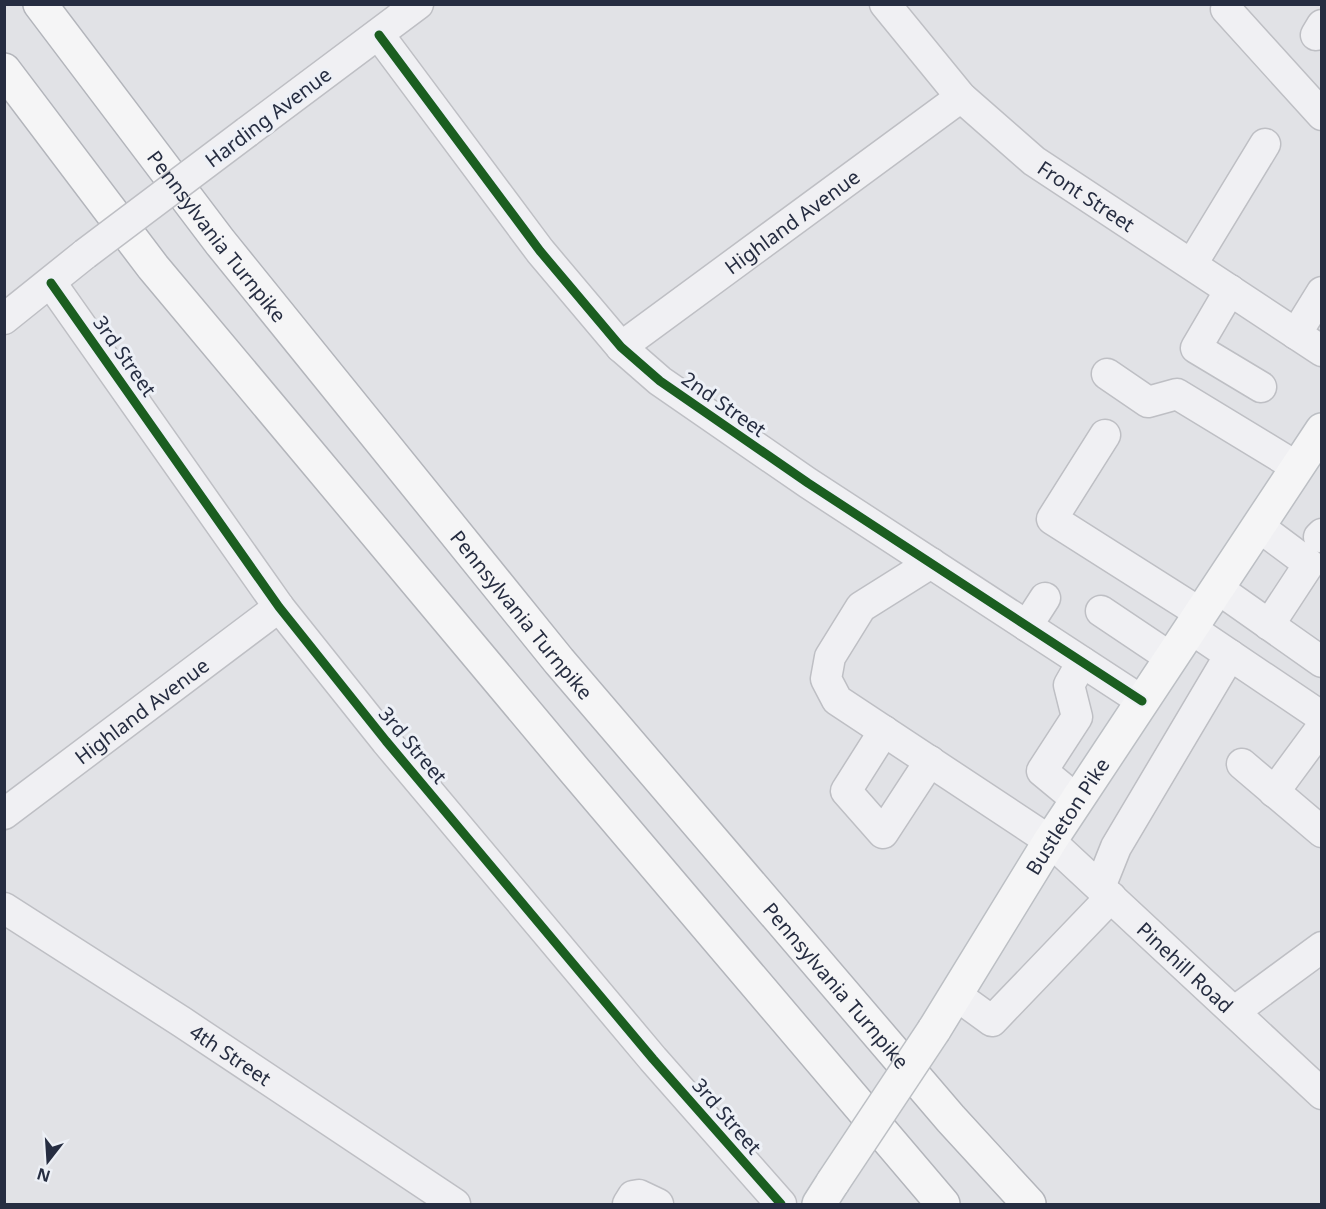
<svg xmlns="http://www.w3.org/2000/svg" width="1326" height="1209" viewBox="0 0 1326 1209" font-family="'Noto Sans',sans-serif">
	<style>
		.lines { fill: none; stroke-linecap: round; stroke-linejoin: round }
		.minor-casing { stroke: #bebfc4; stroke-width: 33 }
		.major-casing { stroke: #bcbfc4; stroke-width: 36 }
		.highway-casing { stroke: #b3b5bb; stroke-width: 36 }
		.minor { stroke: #f0f0f3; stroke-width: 30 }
		.major { stroke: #f5f5f6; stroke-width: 33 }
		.highway { stroke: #f5f5f6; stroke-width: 33 }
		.minor-bridge-casing { stroke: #bebfc4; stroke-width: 33; stroke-linecap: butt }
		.major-bridge-casing { stroke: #bcbfc4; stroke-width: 36; stroke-linecap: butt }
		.minor-bridge { stroke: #f0f0f3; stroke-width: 30 }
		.major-bridge { stroke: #f5f5f6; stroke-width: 33 }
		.cycleway-casing { stroke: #edf0f6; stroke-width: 13 }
		.cycleway { stroke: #1b5e20; stroke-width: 9 }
		.labels { text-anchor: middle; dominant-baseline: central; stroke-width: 6; stroke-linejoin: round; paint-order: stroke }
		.street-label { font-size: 20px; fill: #262d41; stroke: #edf0f6 }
	</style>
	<rect width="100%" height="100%" fill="#e1e2e6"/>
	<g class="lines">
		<defs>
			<g id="minor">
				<path id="s1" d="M 885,4 L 961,97 L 1034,161 L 1322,351"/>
				<path d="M 1226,9 L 1322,115"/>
				<path d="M 379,35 L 540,251 L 621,347 L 660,381 L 808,483 L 1142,701"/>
				<path d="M 1316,35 L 1322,25"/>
				<path d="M 247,132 L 418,4"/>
				<path d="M 1192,264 L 1265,144"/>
				<path d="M 51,283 L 279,607 L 386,741 L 653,1059 L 781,1204"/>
				<path d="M 1230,290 L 1196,348 L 1261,387"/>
				<path d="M 4,319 L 85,254"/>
				<path d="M 1296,334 L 1322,292"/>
				<path id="s2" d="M 621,347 L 961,97"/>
				<path d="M 1107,374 L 1148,402 L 1177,394 L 1297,467"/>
				<path d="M 1105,435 L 1052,519 L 1200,613"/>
				<path d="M 1258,526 L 1309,564 L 1269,625"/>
				<path d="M 1319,537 L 1322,534"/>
				<path id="s3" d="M 931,563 L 861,607 L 830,657 L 826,679 L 837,700 L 1050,841 L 1322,1094"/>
				<path d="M 1217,588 L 1322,662"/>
				<path d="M 1101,611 L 1171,658"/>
				<path d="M 1027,626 L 1045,598"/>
				<path d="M 1190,628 L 1322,717"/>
				<path d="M 884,731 L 846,791 L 883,833 L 930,761"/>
				<path d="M 1242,764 L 1322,832"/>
				<path d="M 1274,792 L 1322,727"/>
				<path d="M 1077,800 L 1042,771 L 1077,717 L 1069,685 L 1082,662"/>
				<path id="s4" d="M 4,814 L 279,607"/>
				<path d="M 1100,887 L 1116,847 L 1230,655"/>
				<path id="s5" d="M 4,908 L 182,1022 L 455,1204"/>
				<path d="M 956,995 L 992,1021 L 1111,897"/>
				<path d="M 1235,1011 L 1322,947"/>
				<path d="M 628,1204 L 633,1196 L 639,1195 L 658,1204"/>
			</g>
			<g id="major">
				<path id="s6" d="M 934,1030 L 1050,841 L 1322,430"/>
				<path d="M 819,1204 L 833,1182"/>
			</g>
			<g id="highway">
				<path id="s7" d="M 40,4 L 220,242 L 559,661 L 951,1119 L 1029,1204"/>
				<path d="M 4,70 L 153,267 L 575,771 L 943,1204"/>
			</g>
		</defs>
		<use href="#minor" class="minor-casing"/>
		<use href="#major" class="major-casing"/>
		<use href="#highway" class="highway-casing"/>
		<use href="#minor" class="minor"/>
		<use href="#major" class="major"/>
		<use href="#highway" class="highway"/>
		<defs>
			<path id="minor-bridge" d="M 85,254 L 247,132"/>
			<path id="major-bridge" d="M 833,1182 L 934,1030"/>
		</defs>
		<use href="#minor-bridge" class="minor-bridge-casing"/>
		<use href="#major-bridge" class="major-bridge-casing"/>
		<use href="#minor-bridge" class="minor-bridge"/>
		<use href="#major-bridge" class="major-bridge"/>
		<defs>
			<path id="cycleway" d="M 379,35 L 540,251 L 621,347 L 660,381 L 808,483 L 1142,701
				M 51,283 L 279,607 L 386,741 L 653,1059 L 781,1204"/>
		</defs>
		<use href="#cycleway" class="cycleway-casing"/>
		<use href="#cycleway" class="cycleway"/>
	</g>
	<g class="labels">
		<g class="street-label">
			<text transform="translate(268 117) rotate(-37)">Harding Avenue</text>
			<text stroke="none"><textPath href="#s1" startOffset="280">Front Street</textPath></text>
			<text stroke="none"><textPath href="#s2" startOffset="212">Highland Avenue</textPath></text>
			<text stroke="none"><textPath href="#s7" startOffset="292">Pennsylvania Turnpike</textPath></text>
			<text transform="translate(125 356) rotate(55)">3rd Street</text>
			<text transform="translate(724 404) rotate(35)">2nd Street</text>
			<text stroke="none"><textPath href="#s7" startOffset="778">Pennsylvania Turnpike</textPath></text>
			<text stroke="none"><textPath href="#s4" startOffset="172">Highland Avenue</textPath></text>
			<text transform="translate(413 745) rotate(50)">3rd Street</text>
			<text stroke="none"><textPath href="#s6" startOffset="252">Bustleton Pike</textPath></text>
			<text stroke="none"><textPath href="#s3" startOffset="628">Pinehill Road</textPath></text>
			<text stroke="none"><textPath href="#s7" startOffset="1264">Pennsylvania Turnpike</textPath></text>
			<text stroke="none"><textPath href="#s5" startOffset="270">4th Street</textPath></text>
			<text transform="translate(727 1116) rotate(49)">3rd Street</text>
		</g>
	</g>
	<rect width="1326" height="1209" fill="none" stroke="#262d41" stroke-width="12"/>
	<g transform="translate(48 1161) rotate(197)" stroke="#edf0f6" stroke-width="4.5" paint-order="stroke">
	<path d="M0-4.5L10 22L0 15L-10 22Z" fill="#262d41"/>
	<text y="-9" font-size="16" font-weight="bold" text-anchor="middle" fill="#262d41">N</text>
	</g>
</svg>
